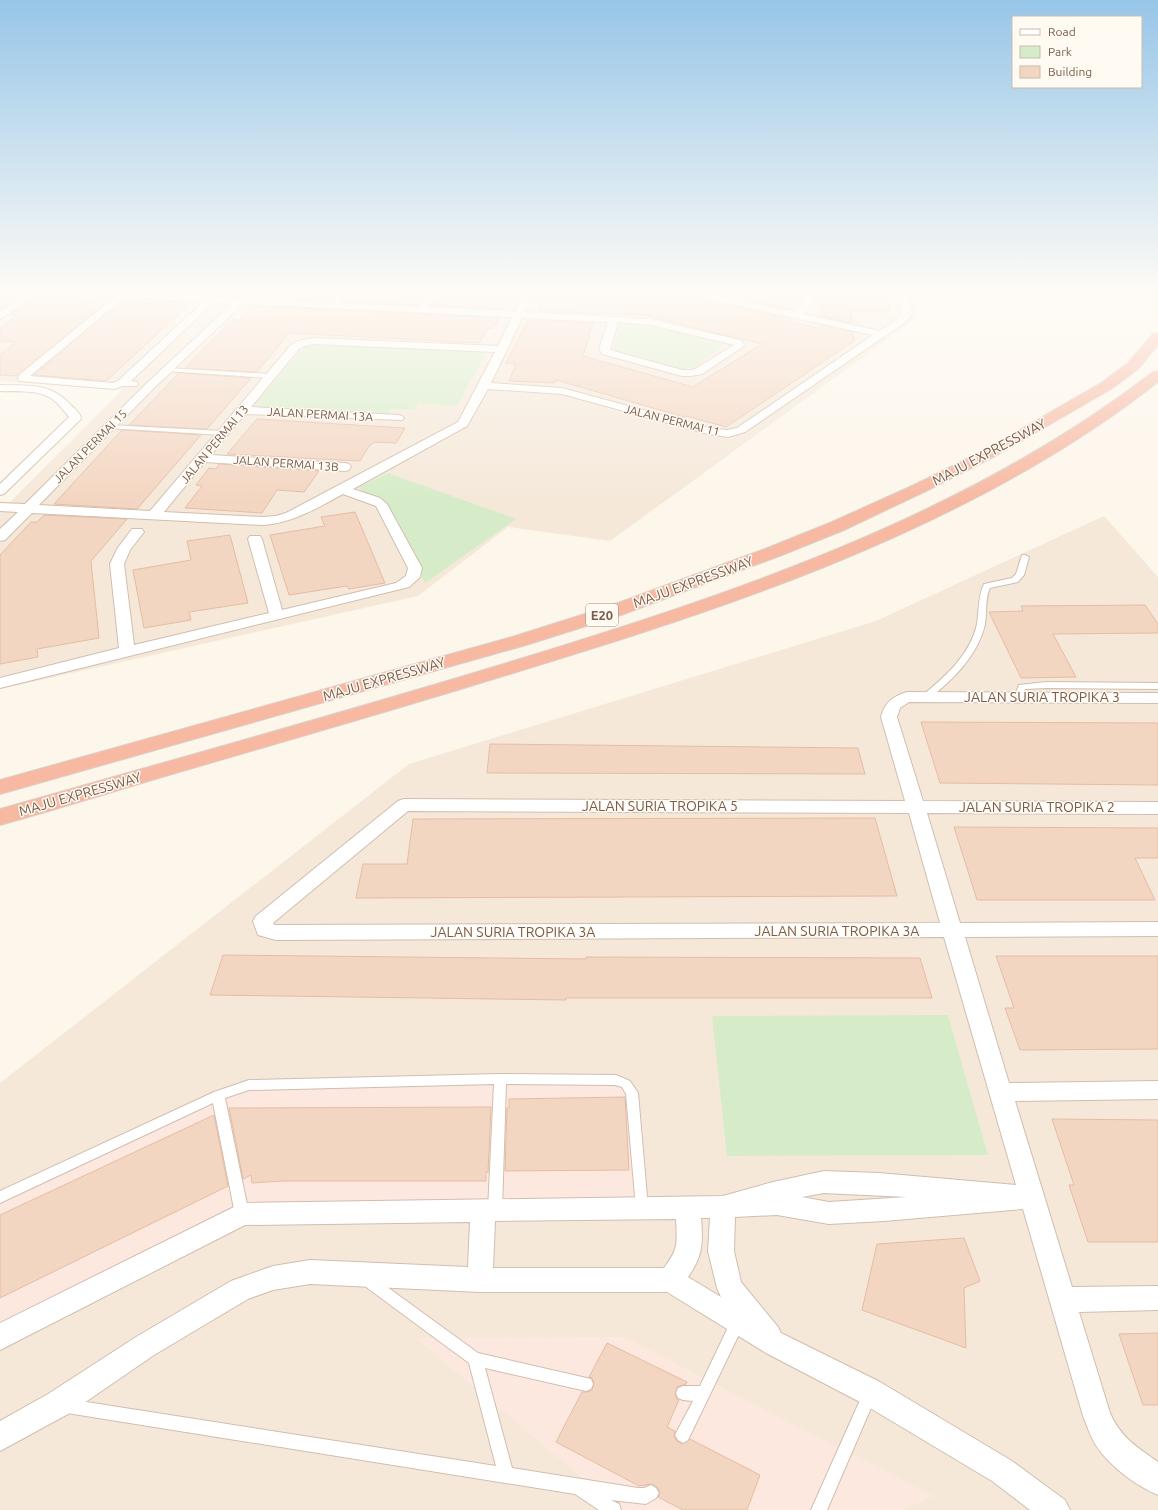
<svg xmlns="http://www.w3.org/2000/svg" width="1158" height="1510" viewBox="0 0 1158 1510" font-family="Ubuntu,sans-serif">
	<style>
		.residential { fill: #f5e8d9 }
		.commercial { fill: #fde8df }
		.green { fill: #d6ecc8 }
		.building { fill: #f3d6c2; stroke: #e6bca2 }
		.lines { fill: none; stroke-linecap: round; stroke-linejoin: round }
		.lane-casing { stroke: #d0beaf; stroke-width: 2 }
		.street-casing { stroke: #d0beaf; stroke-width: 2 }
		.highway-casing { stroke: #d9d2cd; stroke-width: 2 }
		.lane { fill: #fff; fill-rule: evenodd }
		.street { fill: #fff; fill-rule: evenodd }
		.highway { fill: #f7b9a2; fill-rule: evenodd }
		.labels { text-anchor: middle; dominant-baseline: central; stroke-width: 3; stroke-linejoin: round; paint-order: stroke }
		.far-street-label { font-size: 12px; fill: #795d4c; stroke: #fffaf2 }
		.shield { fill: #fffaf2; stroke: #a18c7e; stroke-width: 1 }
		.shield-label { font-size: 13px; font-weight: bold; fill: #795d4c }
		.street-label { font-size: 14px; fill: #795d4c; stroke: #fffaf2 }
	</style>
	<rect width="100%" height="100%" fill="#fdf6eb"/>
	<path class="residential" d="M 0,290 L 913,290 L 920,316 L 610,541 L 508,527 L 418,596 L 0,689 L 0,512 L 123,389 L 0,381 Z
		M 1104,516 L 1158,577 L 1158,1510 L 0,1510 L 0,1083 L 409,764 L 876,621 Z"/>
	<path class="commercial" d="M 551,1085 L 613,1085 L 623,1088 L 626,1094 L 635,1200 L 247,1205 L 0,1328 L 0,1204 L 212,1103 L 247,1091 Z
		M 624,1337 L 933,1496 L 902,1510 L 620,1510 L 416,1338 Z"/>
	<path class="green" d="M 620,322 L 635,323 L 719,342 L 722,346 L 695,367 L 682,369 L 619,354 L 614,349 Z
		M 317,343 L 479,351 L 485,355 L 457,406 L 418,403 L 414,410 L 390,409 L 387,416 L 258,408 L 254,405 L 305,346 Z
		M 388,473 L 516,519 L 425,583 L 385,500 L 363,493 L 359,487 Z
		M 948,1015 L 988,1155 L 727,1156 L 712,1016 Z"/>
	<path class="building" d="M 178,290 L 200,290 L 195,295 L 174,293 Z
		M 308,290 L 339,290 L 330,301 L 293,300 Z
		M 352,290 L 428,290 L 418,305 L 343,302 Z
		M 441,290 L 514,290 L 504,309 L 431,306 Z
		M 549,290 L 586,290 L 670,294 L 727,307 L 727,305 L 792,319 L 791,322 L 821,329 L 821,325 L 853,332 L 854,341 L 726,427 L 686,416 L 684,417 L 556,380 L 555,383 L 509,381 L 516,364 L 506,363 L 527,322 L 533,322 L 534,320 L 593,323 L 583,356 L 693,387 L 762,344 L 645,315 L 538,311 Z
		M 728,290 L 793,290 L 792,310 L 727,296 Z
		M 821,290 L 886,290 L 889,312 L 851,310 L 852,323 L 821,316 Z
		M 0,297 L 17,298 L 0,310 Z
		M 39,298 L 107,302 L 17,376 L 0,375 L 0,355 L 16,342 L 0,341 L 0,328 L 17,315 L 9,315 L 33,299 Z
		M 164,301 L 186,302 L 183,305 L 189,305 L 106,381 L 34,375 L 121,302 L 161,304 Z
		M 253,306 L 281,307 L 499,318 L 496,324 L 494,324 L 492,329 L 488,328 L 479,343 L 289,333 L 257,372 L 185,368 L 233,319 L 239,320 Z
		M 179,373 L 251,378 L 207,429 L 129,425 Z
		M 257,419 L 339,424 L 405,428 L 396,443 L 375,442 L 369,446 L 360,461 L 227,454 Z
		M 123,430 L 201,435 L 137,509 L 54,504 L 121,431 Z
		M 219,464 L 319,471 L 304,492 L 277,490 L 262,513 L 185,508 L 202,486 L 196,485 L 209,468 L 216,469 Z
		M 355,512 L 385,583 L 349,589 L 347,586 L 289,595 L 270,535 L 325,526 L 321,517 Z
		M 44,515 L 127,519 L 91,561 L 99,638 L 37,649 L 38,657 L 0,664 L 0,555 L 31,522 L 37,522 Z
		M 230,535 L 248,603 L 189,612 L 191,620 L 144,628 L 133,570 L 191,560 L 187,541 Z
		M 1145,605 L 1158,624 L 1158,633 L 1053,634 L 1076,677 L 1021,678 L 989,612 L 1023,611 L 1021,606 Z
		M 921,722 L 1158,723 L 1158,785 L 940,783 Z
		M 490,744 L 858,748 L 865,774 L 487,773 Z
		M 875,818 L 897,896 L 356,898 L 363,864 L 407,864 L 413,819 Z
		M 954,827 L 1158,828 L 1158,858 L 1135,858 L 1155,900 L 977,900 Z
		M 223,955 L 586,959 L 586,957 L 920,958 L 932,998 L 566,998 L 566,1000 L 210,995 Z
		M 996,956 L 1158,956 L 1158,1049 L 1020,1050 L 1005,1008 L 1014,1008 Z
		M 625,1097 L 629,1170 L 505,1171 L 507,1108 L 509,1108 L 509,1099 Z
		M 491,1107 L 488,1172 L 486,1172 L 486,1181 L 283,1181 L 252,1183 L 251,1175 L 243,1179 L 229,1108 Z
		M 214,1115 L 228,1186 L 0,1298 L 0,1215 Z
		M 1052,1119 L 1158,1120 L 1158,1242 L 1088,1242 L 1069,1185 L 1074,1185 Z
		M 964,1238 L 980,1281 L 964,1288 L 966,1348 L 862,1310 L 877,1244 Z
		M 1158,1333 L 1158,1405 L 1143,1405 L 1119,1334 Z
		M 607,1343 L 687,1382 L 686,1384 L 677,1387 L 675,1394 L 677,1399 L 679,1400 L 667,1427 L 675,1431 L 674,1436 L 677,1441 L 682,1444 L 690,1439 L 760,1475 L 747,1510 L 683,1510 L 658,1497 L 660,1492 L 657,1487 L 652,1484 L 639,1486 L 556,1442 L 582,1392 L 587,1392 L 592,1390 L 594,1383 L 592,1378 L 589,1377 Z"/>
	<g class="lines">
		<defs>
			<path id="lane" d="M 167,368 L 271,374 L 274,376 L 271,378 L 165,371 L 164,370 Z
				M 109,425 L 223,431 L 226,433 L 223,435 L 107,428 L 106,427 Z
				M 1022,555 L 1025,555 L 1029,557 L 1024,575 L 1018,582 L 990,588 C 985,598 987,613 985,624 C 978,656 953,679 929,699 L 923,699 L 922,697 L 923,695 C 946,676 970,655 977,624 C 979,612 978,595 984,584 L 1012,578 L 1016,574 Z
				M 1046,682 L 1158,683 L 1158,689 L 1046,688 L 1025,689 L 1021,699 L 1018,700 L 1014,697 L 1019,685 Z
				M 500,1074 L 616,1075 L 630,1081 L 638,1093 L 648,1208 L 647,1212 L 642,1214 L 637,1212 L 636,1208 L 626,1094 L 622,1087 L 615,1085 L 506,1084 L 502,1210 L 500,1214 L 495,1216 L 490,1214 L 488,1210 L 494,1084 L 249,1090 L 225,1098 L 249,1214 L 247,1218 L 242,1220 L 237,1218 L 235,1214 L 213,1103 L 0,1203 L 0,1191 L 214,1092 L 249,1080 Z
				M 367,1274 L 372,1276 L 478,1353 L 591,1379 L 593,1384 L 591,1389 L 586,1391 L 485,1368 L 512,1468 L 638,1488 L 644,1488 L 651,1485 L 656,1488 L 659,1493 L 656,1498 L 646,1504 L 611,1500 L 619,1504 L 621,1510 L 599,1510 L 575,1494 L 67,1413 L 62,1411 L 60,1406 L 62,1401 L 67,1399 L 496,1466 L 469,1363 L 362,1284 L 360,1280 L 362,1276 Z
				M 738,1315 L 743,1317 L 745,1322 L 688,1440 L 683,1443 L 678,1440 L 675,1435 L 693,1401 L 683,1400 L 678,1398 L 676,1393 L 678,1388 L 683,1386 L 700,1386 L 733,1317 Z
				M 870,1387 L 875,1389 L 877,1394 L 827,1510 L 811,1510 L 865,1389 Z"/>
			<path id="street" d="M 35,290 L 121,291 L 129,290 L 131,292 L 208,297 L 216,292 L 221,295 L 219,298 L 331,303 L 341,290 L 351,290 L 340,303 L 419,307 L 430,290 L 440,290 L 428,307 L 515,311 L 525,290 L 535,290 L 524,312 L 651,319 L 740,340 L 743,342 L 744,346 L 702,374 L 691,376 L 682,376 L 602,354 L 599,349 L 608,322 L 522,318 L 491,383 L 562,388 L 713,429 L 727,430 L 737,428 L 873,335 L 680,293 L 675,290 L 692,290 L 793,312 L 803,305 L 805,290 L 815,290 C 815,301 812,308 803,314 L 880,331 C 905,314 903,319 898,290 L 908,290 L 912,313 L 907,321 L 745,432 L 728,437 L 708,434 L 562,394 L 488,389 L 467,426 L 353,489 L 380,498 L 387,504 L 422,568 L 420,577 L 409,587 L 0,688 L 0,678 L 119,648 L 110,564 L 117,549 L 132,529 L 142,529 L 144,532 L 130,550 L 124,564 L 134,645 L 269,613 L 248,539 L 250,536 L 260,536 L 262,539 L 282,610 L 396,583 L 406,576 L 408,568 L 376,506 L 343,494 C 317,508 293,523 263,525 L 32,513 L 5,540 L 0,541 L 0,529 L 18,512 L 0,511 L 0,503 L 25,504 L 147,383 L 232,304 L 213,303 L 131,381 L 137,382 L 138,384 L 137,386 L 123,386 L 114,389 L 19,381 L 18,379 L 19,375 L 115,297 L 55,293 L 36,295 L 0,319 L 0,312 L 30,291 ZM 125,297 L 203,302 L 118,381 L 113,383 L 30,376 ZM 243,304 L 512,317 L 498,346 L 314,338 L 298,341 L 291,345 L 150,511 L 39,505 L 155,387 ZM 618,322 L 651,325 L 734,345 L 695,369 L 691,370 L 682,370 L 610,350 ZM 314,344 L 495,352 L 458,422 L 286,513 L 276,516 L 263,517 L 164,512 L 205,462 L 345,471 L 349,470 L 351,467 L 349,464 L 345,463 L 211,455 L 245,414 L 402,420 L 404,418 L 402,416 L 398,415 L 251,407 L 299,349 L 305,346 Z
				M 0,385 C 30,386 50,382 72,406 C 76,410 81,414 81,419 L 4,494 L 0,495 L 0,484 L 69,417 C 64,411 59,404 52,399 C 38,389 16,392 0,391 Z
				M 907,692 L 1158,693 L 1158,703 L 909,702 L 900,708 L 897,717 L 923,801 L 1158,802 L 1158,814 L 927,813 L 960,923 L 1158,922 L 1158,936 L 965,937 L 1009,1083 L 1158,1081 L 1158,1099 L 1015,1101 L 1072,1287 L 1158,1286 L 1158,1310 L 1079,1312 L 1110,1413 C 1121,1438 1137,1447 1158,1462 L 1158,1495 C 1135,1485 1111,1467 1097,1447 C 1091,1438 1087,1426 1083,1416 L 1023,1209 L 884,1221 L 829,1224 L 777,1215 L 735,1217 L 734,1251 L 741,1282 L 778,1327 L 781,1333 L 880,1382 L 1012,1461 L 1065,1500 L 1070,1510 L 1030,1510 L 992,1481 L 860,1402 L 766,1353 L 667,1292 L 480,1292 L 310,1284 L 273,1290 L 248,1299 L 154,1355 L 68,1414 L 0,1451 L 0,1421 L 48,1394 L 136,1337 L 231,1281 L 273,1266 L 310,1260 L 468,1267 L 470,1222 L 245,1225 L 0,1350 L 0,1323 L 242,1203 L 723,1196 L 773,1182 L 824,1171 L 879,1173 L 1016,1185 L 944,937 L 276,940 L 258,935 L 253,921 L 256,916 L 398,801 L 404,799 L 905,801 L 881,717 C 884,703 893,696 907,692 ZM 408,811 L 909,813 L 940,923 L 274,925 L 273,923 ZM 824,1193 L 907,1197 L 829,1202 L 802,1197 ZM 701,1218 L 710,1218 L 708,1251 L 717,1288 L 721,1297 L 688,1277 C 703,1256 703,1243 701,1218 ZM 676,1219 C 677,1243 679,1248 664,1268 L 493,1268 L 495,1221 Z"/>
			<path id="highway" d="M 1158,333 L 1158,345 L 1138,369 L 1111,389 L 995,456 L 926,491 L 844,530 L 782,555 L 621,615 L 526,645 L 0,794 L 0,780 L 512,637 L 607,607 L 770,547 L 832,522 L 914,485 L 985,450 L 1101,383 L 1128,363 L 1153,334 Z
				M 1158,371 L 1158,382 C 957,540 692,619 451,692 C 355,721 259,749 162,777 C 108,793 54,810 0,825 L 0,809 C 166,762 332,716 497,666 C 726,596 961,520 1153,372 Z"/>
		</defs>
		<use href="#lane" class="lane-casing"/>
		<use href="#street" class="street-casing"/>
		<use href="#highway" class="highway-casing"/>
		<use href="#lane" class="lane"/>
		<use href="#street" class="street"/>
		<use href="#highway" class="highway"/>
	</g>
	<linearGradient id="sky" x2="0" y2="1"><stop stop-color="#97c6e8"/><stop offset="0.58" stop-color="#fefbf6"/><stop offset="1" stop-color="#fefbf6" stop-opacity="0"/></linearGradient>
	<rect width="1158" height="501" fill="url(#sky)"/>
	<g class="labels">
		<g class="far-street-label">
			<text transform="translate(320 414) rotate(3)">JALAN PERMAI 13A</text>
			<text transform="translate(672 420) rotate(14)">JALAN PERMAI 11</text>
			<text transform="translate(214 444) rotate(-50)">JALAN PERMAI 13</text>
			<text transform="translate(90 446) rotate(-45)">JALAN PERMAI 15</text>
			<text transform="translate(286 463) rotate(4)">JALAN PERMAI 13B</text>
		</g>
		<rect class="shield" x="586" y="604" width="32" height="22" rx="3"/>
		<g class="shield-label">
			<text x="602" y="615">E20</text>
		</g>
		<g class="street-label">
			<text transform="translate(989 452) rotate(-28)">MAJU EXPRESSWAY</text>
			<text transform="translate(693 582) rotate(-20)">MAJU EXPRESSWAY</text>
			<text transform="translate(384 679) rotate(-16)">MAJU EXPRESSWAY</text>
			<text x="1042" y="697">JALAN SURIA TROPIKA 3</text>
			<text transform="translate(80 794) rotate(-16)">MAJU EXPRESSWAY</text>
			<text x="660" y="806">JALAN SURIA TROPIKA 5</text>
			<text x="1037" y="807">JALAN SURIA TROPIKA 2</text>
			<text x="837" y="931">JALAN SURIA TROPIKA 3A</text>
			<text x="513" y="932">JALAN SURIA TROPIKA 3A</text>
		</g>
	</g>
	<rect x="1012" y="16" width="130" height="72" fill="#fffaf2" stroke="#c9bbb0"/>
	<rect x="1020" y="29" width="20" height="6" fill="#ffffff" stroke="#c9bbb0"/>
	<text x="1048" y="36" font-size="12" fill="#795d4c">Road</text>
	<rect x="1020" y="46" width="20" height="12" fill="#d6ecc8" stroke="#c9bbb0"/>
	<text x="1048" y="56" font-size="12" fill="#795d4c">Park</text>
	<rect x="1020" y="66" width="20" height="12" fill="#f3d6c2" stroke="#c9bbb0"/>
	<text x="1048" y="76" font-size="12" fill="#795d4c">Building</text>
</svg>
